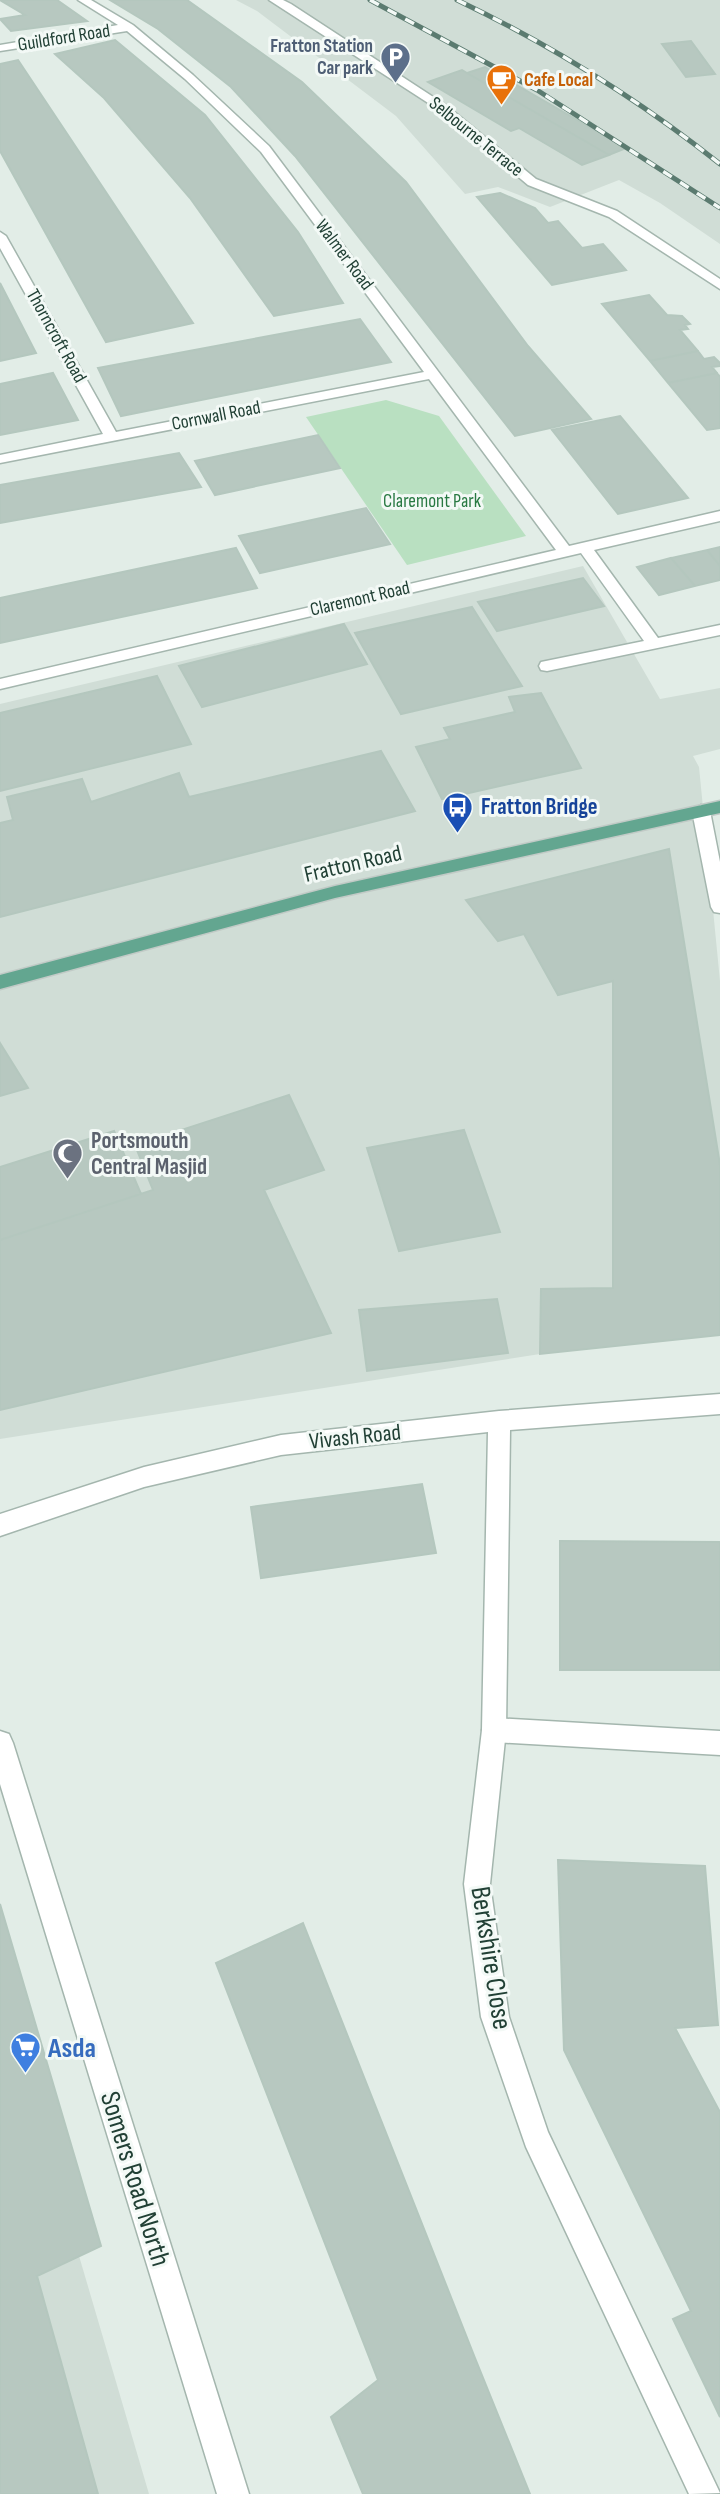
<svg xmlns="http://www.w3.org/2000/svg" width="720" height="2494" viewBox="0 0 720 2494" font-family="'Sofia Sans Condensed',sans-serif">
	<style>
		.built { fill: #d0ddd6 }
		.green { fill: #b9e0c1 }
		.building { fill: #b7c8c0; stroke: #b4c7be; stroke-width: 2 }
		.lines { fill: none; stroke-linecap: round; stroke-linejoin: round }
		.service-casing { stroke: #a4b6ae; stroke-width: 3 }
		.minor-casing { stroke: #a4b6ae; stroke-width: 3 }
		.primary-casing { stroke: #c1cac6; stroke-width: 3 }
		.service { fill: #fff; fill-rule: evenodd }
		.minor { fill: #fff; fill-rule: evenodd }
		.primary { fill: #63a690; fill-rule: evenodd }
		.rail-casing { stroke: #5b7b70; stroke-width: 5 }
		.rail { stroke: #f3f9f6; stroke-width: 3.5; stroke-dasharray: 10; stroke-linecap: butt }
		.labels { text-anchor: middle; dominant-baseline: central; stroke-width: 6; stroke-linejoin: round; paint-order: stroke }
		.far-street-label { font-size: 19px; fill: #214035; stroke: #f3f9f6 }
		.far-service-label { font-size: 19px; font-weight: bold; fill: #4e5e75; stroke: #f3f9f6; text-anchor: end }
		.far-food-label { font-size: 19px; font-weight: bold; fill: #c56008; stroke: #f3f9f6; text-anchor: start }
		.far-park-label { font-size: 19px; fill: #287942; stroke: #f3f9f6 }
		.transit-label { font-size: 23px; font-weight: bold; fill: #164399; stroke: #f3f9f6; text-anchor: start }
		.street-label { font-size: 23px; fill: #214035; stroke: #f3f9f6 }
		.worship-label { font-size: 23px; font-weight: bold; fill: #5b616d; stroke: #f3f9f6; text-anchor: start }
		.near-street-label { font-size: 28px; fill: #214035; stroke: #f3f9f6 }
		.near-shop-label { font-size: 28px; font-weight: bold; fill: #366cbe; stroke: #f3f9f6; text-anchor: start }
	</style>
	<rect width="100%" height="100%" fill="#e2ede7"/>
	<path class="built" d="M 236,0 L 720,0 L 720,244 L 660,203 L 619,180 L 550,207 L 498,187 L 465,194 L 396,116 L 257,11 Z
		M 583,566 L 660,699 L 720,688 L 720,749 L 693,756 L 699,767 L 720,981 L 720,1328 L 540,1354 L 0,1439 L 0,704 Z
		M 0,1987 L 149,2494 L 0,2494 Z"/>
	<path class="green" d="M 386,400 L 439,416 L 526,536 L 407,565 L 306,417 Z"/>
	<path class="building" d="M 0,0 L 57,0 L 87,21 L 11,31 L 0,19 L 25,15 Z
		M 110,0 L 187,0 L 302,82 L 406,182 L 528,346 L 591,419 L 515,436 L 295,156 L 231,87 L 158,29 Z
		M 115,40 L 205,115 L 298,232 L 343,303 L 274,316 L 190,198 L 104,98 L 55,54 Z
		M 691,41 L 715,74 L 686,77 L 662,44 Z
		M 18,60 L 193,323 L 106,342 L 0,151 L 0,64 Z
		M 485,67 L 626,148 L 609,155 L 467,73 Z
		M 462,70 L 467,73 L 609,155 L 582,165 L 519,128 L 511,131 L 428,82 Z
		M 500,193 L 535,208 L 548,223 L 558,221 L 582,248 L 603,244 L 626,270 L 552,285 L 477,197 Z
		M 0,283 L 36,353 L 0,361 Z
		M 649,295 L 667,315 L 682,316 L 690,324 L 685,325 L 688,329 L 680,330 L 698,351 L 650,361 L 602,304 Z
		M 360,319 L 391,362 L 121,416 L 98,368 Z
		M 698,351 L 704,359 L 714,357 L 720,363 L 720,366 L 712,367 L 717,373 L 668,383 L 650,361 Z
		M 53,373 L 78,420 L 0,435 L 0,384 Z
		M 717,373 L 720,377 L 720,428 L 707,430 L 668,383 Z
		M 620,416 L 688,498 L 618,514 L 552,430 Z
		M 318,435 L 340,468 L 215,495 L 195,461 Z
		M 179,453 L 201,487 L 0,523 L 0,485 Z
		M 366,508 L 390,544 L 260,573 L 239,536 Z
		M 720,547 L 720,566 L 707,550 Z
		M 236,548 L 257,588 L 0,643 L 0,598 Z
		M 707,550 L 720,566 L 720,580 L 695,586 L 671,558 Z
		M 671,558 L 695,586 L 659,595 L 637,567 Z
		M 583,578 L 604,606 L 497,631 L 478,602 Z
		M 472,607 L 522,686 L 401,714 L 355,633 Z
		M 344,624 L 367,664 L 202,707 L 179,666 Z
		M 157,676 L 191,744 L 0,791 L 0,713 Z
		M 541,693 L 581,768 L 442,799 L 416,747 L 450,739 L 444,728 L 515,712 L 509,697 Z
		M 381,751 L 415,811 L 0,917 L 0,823 L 13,820 L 7,797 L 82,779 L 91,802 L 179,773 L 189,797 Z
		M 669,849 L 720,1165 L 720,1335 L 540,1354 L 541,1289 L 613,1288 L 613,981 L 558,995 L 524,934 L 498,941 L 466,900 Z
		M 0,1043 L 28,1088 L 0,1096 Z
		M 289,1095 L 324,1170 L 264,1190 L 331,1333 L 0,1410 L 0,1240 L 153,1190 L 135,1145 Z
		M 464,1130 L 500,1232 L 399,1251 L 367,1148 Z
		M 114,1131 L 141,1194 L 0,1240 L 0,1167 Z
		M 497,1299 L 508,1353 L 367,1371 L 359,1310 Z
		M 422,1484 L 436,1553 L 261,1578 L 251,1507 Z
		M 560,1541 L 720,1542 L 720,1670 L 560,1670 Z
		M 558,1860 L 705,1866 L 718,2025 L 675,2028 L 720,2112 L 720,2417 L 673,2319 L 691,2311 L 564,2050 Z
		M 0,1904 L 101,2246 L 37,2276 L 98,2494 L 0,2494 Z
		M 303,1923 L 475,2358 L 530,2494 L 363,2494 L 331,2417 L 378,2380 L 216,1963 Z"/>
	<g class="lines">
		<defs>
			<path id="service" d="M 494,1718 L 720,1731 L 720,1755 L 494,1742 L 485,1739 L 482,1730 L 485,1721 Z"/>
			<path id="minor" d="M 78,0 L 91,0 L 133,25 L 193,75 L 269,146 L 569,546 L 720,511 L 720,521 L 594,550 L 658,638 L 720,625 L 720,635 L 547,671 L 541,670 L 539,666 L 541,662 L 644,641 L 581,553 L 0,689 L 0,679 L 556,550 L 429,379 L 0,463 L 0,455 L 103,434 L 0,248 L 0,232 L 6,236 L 116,432 L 424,372 L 261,152 L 185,79 L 127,31 L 0,51 L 0,45 L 118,25 Z
				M 269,0 L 283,0 L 291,4 L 447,106 L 536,179 L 617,211 L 720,279 L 720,289 L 609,217 L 528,185 L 439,110 Z
				M 701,805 L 710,811 L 720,862 L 720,913 L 714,912 L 711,907 L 692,811 Z
				M 720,1394 L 720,1414 L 510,1430 L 506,1730 L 490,1884 L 509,2017 L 548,2132 L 720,2493 L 689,2494 L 526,2147 L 481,2017 L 464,1884 L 482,1730 L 488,1432 L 281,1455 L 144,1487 L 0,1536 L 0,1514 L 144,1467 L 281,1435 L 499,1411 Z
				M 0,1731 L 9,1734 L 13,1743 L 249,2494 L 217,2494 L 0,1784 Z"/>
			<path id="primary" d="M 720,801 L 720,813 L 335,898 L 0,989 L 0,975 L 335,886 Z"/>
		</defs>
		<use href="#service" class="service-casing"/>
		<use href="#minor" class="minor-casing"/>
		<use href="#primary" class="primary-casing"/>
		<use href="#service" class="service"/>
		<use href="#minor" class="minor"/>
		<use href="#primary" class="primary"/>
		<defs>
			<path id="rail" d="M 370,0 L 537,90 L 720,208
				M 457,0 C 551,45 638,99 720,164"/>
		</defs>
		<use href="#rail" class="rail-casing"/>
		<use href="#rail" class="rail"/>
	</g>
	<defs>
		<symbol id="parking-pin" viewBox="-11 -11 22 30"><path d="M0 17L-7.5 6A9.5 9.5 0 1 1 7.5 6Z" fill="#5c6f8a" stroke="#f3f9f6"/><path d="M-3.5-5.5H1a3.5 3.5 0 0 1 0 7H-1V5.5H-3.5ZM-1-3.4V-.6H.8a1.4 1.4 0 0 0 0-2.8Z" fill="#fff"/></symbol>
		<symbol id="cafe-pin" viewBox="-11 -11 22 30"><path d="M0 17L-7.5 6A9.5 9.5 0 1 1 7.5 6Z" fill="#e8710a" stroke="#f3f9f6"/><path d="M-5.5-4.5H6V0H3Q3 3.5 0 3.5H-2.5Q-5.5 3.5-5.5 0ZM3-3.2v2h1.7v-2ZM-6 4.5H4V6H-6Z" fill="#fff"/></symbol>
		<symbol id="bus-pin" viewBox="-11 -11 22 30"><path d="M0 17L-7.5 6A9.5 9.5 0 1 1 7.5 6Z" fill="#1a4fb4" stroke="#f3f9f6"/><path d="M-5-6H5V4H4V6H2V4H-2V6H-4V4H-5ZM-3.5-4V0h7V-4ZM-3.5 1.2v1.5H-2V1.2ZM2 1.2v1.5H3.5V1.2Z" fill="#fff"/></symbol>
		<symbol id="mosque-pin" viewBox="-11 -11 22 30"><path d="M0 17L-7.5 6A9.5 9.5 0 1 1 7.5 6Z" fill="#6b7280" stroke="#f3f9f6"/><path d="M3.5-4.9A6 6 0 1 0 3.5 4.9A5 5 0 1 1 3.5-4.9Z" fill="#fff"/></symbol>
		<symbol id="supermarket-pin" viewBox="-11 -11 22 30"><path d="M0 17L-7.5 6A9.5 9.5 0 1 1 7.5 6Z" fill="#3f7fe0" stroke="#f3f9f6"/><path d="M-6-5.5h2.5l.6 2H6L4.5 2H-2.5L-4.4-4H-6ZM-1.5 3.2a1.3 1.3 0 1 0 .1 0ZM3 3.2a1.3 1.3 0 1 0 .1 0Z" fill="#fff"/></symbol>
	</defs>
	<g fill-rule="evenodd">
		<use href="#parking-pin" x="378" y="40" width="35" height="47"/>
		<use href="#cafe-pin" x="484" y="62" width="35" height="47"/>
		<use href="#bus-pin" x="440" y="790" width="35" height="47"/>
		<use href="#mosque-pin" x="50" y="1136" width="35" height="47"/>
		<use href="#supermarket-pin" x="8" y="2030" width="35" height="47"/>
	</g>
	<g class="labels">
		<g class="far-street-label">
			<text transform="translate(64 38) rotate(-9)">Guildford Road</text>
			<text transform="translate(476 137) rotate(39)">Selbourne Terrace</text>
			<text transform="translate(344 255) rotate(53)">Walmer Road</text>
			<text transform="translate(56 336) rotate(61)">Thorncroft Road</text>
			<text transform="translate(216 416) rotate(-11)">Cornwall Road</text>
			<text transform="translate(360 599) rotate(-13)">Claremont Road</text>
		</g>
		<g class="far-service-label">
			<text x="373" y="46">Fratton Station<tspan x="373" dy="22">Car park</tspan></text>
		</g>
		<g class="far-food-label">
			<text x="524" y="80">Cafe Local</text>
		</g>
		<g class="far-park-label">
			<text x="432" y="501">Claremont Park</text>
		</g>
		<g class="transit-label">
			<text x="481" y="807">Fratton Bridge</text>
		</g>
		<g class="street-label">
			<text transform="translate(353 864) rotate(-13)">Fratton Road</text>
			<text transform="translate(355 1437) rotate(-6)">Vivash Road</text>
		</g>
		<g class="worship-label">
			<text x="91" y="1141">Portsmouth<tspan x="91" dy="26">Central Masjid</tspan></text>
		</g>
		<g class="near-street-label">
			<text transform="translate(491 1958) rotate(81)">Berkshire Close</text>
			<text transform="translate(135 2179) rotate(73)">Somers Road North</text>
		</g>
		<g class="near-shop-label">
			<text x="48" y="2048">Asda</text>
		</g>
	</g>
</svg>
